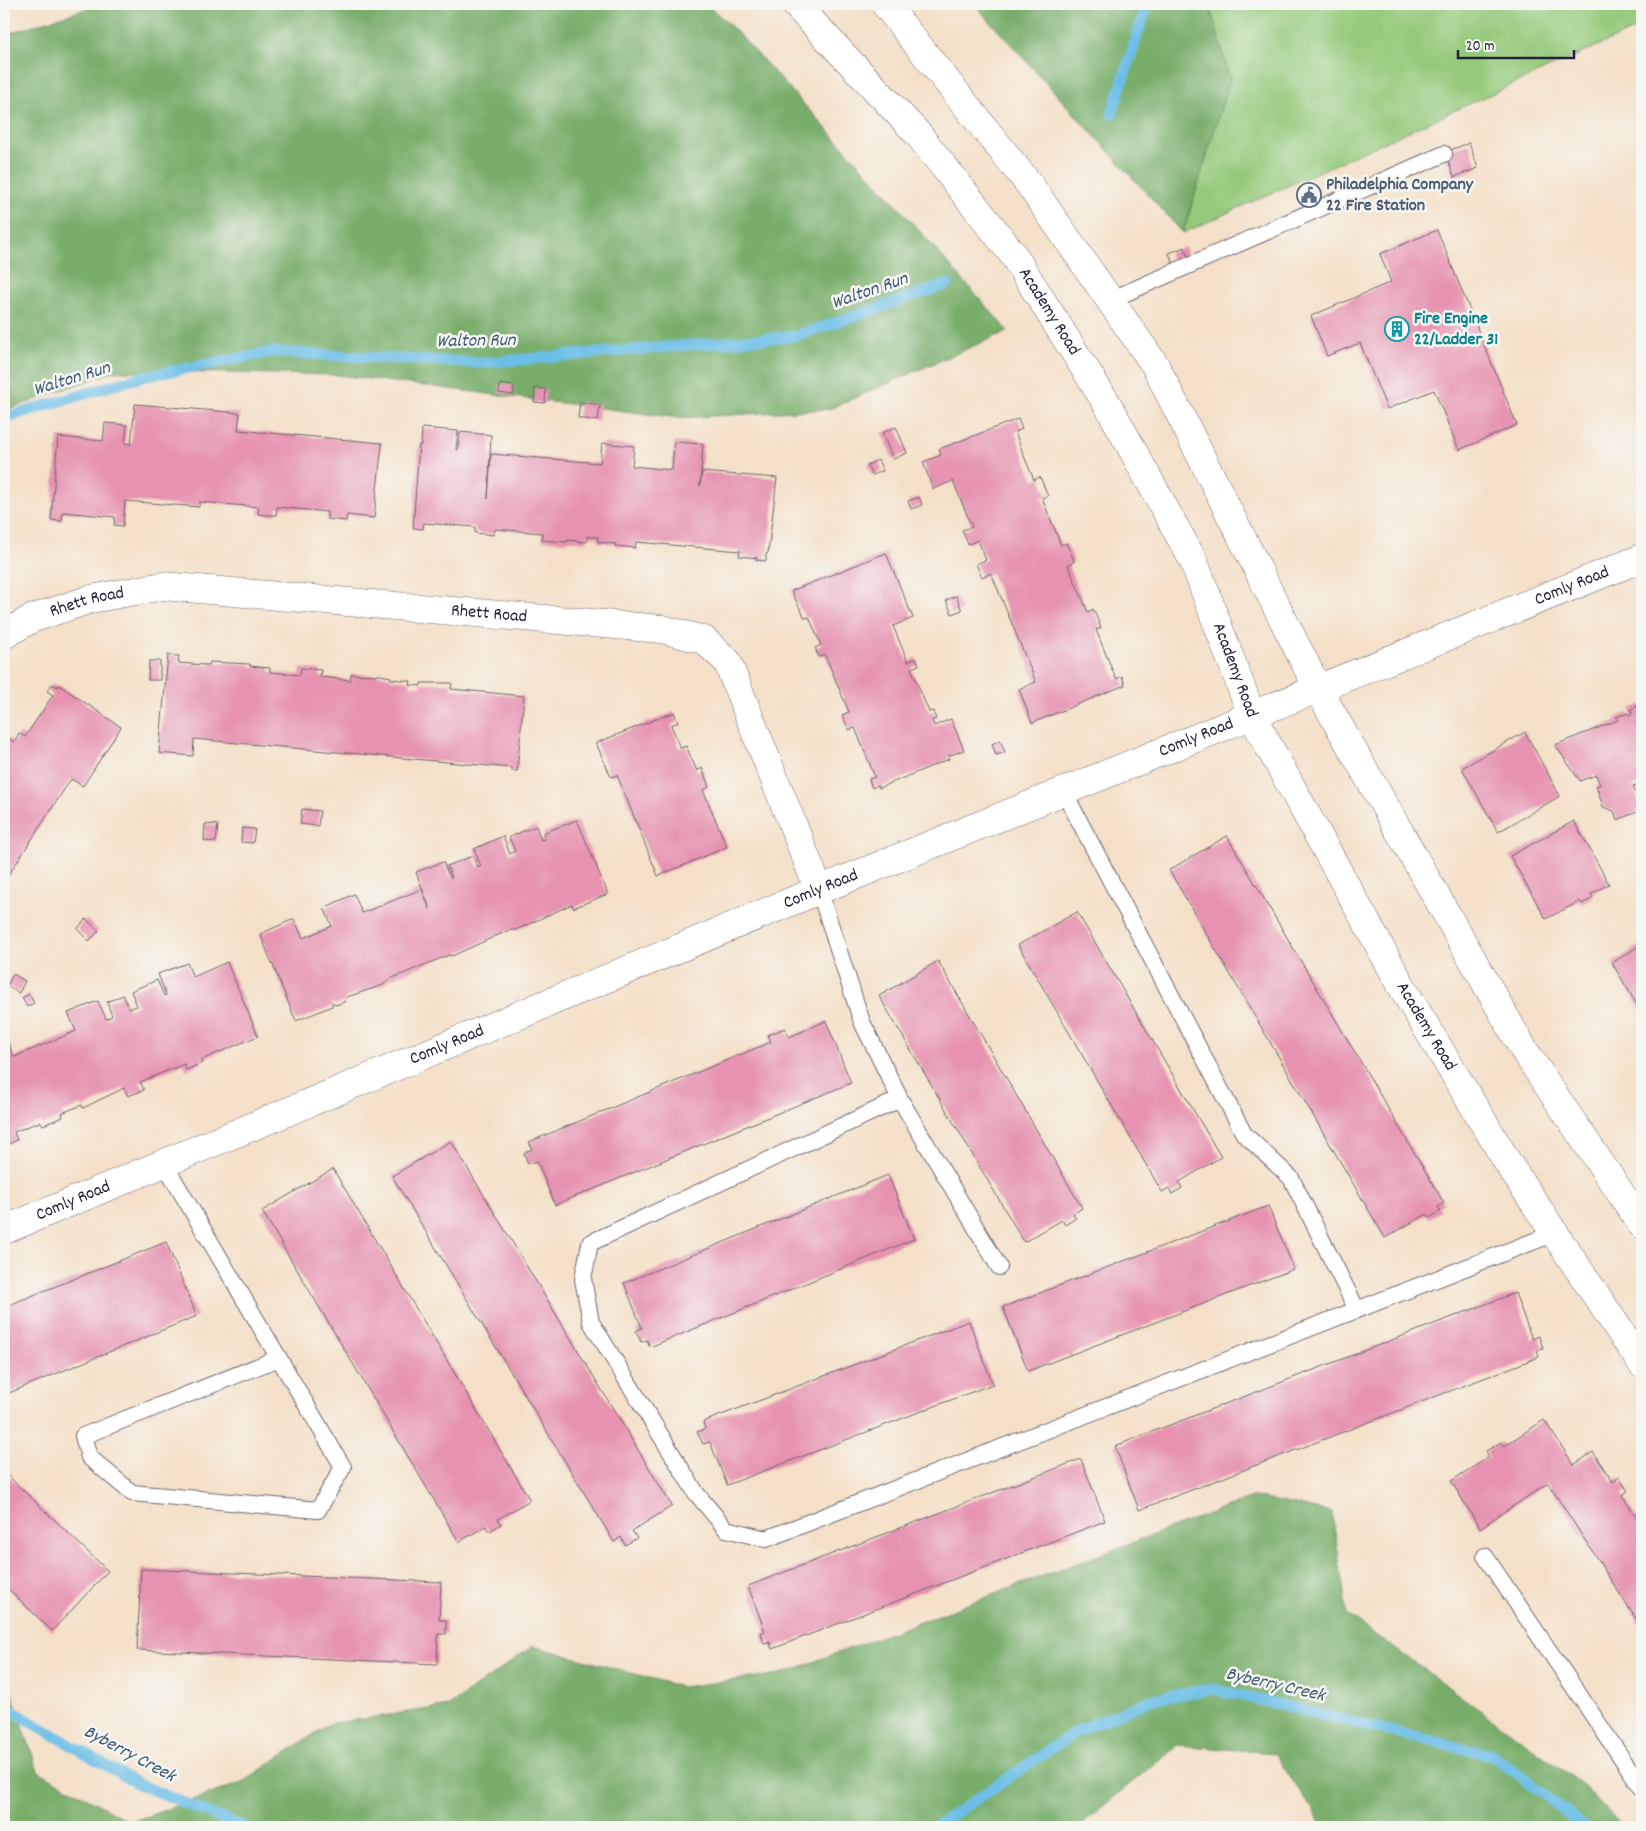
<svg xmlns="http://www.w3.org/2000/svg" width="1646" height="1831" viewBox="0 0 1646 1831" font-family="Dekko,sans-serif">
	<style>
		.green { fill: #95ca7b; stroke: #5c765b }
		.forest { fill: #78ae6b; stroke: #4d6853 }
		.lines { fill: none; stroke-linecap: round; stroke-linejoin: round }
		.stream { stroke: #6bbee7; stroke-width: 11 }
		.building { fill: #e692b0 }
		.lane-casing { stroke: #6c646c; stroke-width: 18 }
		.street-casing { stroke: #6c646c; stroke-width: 29 }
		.secondary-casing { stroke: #6c646c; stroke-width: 29 }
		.lane { stroke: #fff; stroke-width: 16 }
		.street { stroke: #fff; stroke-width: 28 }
		.secondary { stroke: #fff; stroke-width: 28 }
		.labels { text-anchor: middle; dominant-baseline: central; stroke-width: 5; stroke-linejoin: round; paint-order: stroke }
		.service-label { font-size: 18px; font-weight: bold; fill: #4e5e75; stroke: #f6f6f2; text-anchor: start }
		.street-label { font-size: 18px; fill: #22223b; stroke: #f6f6f2 }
		.culture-label { font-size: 18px; font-weight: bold; fill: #0d838f; stroke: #f6f6f2; text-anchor: start }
		.water-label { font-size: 19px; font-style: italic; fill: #3c5977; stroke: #f6f6f2 }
	</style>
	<rect width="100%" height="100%" fill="#f6f6f2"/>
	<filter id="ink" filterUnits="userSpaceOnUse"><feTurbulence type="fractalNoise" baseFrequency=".02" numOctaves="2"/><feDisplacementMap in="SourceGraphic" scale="10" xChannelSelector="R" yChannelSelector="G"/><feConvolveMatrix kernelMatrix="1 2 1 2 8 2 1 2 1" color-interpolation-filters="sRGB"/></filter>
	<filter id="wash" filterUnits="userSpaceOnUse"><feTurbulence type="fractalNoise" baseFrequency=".0096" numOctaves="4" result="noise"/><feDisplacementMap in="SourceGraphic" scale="20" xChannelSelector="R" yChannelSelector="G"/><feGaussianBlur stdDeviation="1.12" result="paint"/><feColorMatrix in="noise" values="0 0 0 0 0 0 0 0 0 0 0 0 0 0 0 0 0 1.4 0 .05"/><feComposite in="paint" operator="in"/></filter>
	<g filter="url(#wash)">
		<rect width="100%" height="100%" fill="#f4e0c8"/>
		<path class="green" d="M 1209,4 L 1642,4 L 1642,26 L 1183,233 L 1230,79 Z"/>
		<path class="forest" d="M 101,4 L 707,4 L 737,32 L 884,191 L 1008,331 L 829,409 L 680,418 L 338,375 L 115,371 L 4,411 L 4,35 Z
			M 974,4 L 1209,4 L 1230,79 L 1183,233 Z
			M 1254,1497 L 1332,1512 L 1347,1614 L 1582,1784 L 1623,1827 L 1324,1827 L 1274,1753 L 1177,1745 L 1090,1817 L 1081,1827 L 4,1827 L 4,1670 L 38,1771 L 131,1822 L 241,1783 L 329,1724 L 449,1706 L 533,1646 L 682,1687 L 781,1674 Z"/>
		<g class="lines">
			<path class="stream" d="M 1112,114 L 1147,4
				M 4,418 L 141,377 L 272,352 L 481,363 L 796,336 L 948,284
				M 4,1706 L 138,1784 L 243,1827
				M 935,1827 L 1079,1730 L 1156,1698 L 1213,1689 L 1495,1756 L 1585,1827"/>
		</g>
		<g id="blocks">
			<path class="building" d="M 1469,143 L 1478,168 L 1454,177 L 1445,152 Z
				M 1437,230 L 1517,425 L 1459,450 L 1434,390 L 1387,409 L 1360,343 L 1327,356 L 1311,316 L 1391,282 L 1380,254 Z
				M 1185,247 L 1189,261 L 1174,266 L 1169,253 Z
				M 500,384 L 514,386 L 513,395 L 499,393 Z
				M 535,388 L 546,389 L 545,403 L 534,402 Z
				M 580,402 L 600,405 L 598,421 L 578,418 Z
				M 135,404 L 240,413 L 238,430 L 382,443 L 374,518 L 347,515 L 346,521 L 327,519 L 327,512 L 277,507 L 276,515 L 267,515 L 258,514 L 259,507 L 199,502 L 199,507 L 125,501 L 123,526 L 114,525 L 115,517 L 63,512 L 62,521 L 51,520 L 58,437 L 103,441 L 105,423 L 127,425 L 125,443 L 131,444 Z
				M 1018,419 L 1022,429 L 1015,432 L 1024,456 L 1034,480 L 1040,477 L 1048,496 L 1042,498 L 1061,545 L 1066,543 L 1071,553 L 1074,562 L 1068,565 L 1088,612 L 1093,609 L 1097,618 L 1101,628 L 1096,630 L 1116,679 L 1122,676 L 1125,685 L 1032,723 L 1019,689 L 1036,682 L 991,573 L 982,577 L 976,564 L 986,560 L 978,540 L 968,544 L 962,530 L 972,527 L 953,481 L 933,489 L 923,462 L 941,455 L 939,449 Z
				M 896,427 L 907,453 L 893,459 L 882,433 Z
				M 422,428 L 458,431 L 456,449 L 458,450 L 460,432 L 491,435 L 488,499 L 491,454 L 600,463 L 602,443 L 634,446 L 632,466 L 672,470 L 674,442 L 703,444 L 700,486 L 702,472 L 777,478 L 768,553 L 766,554 L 766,561 L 756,560 L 757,558 L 739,556 L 740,551 L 636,542 L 635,548 L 615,546 L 616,544 L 598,542 L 598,537 L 591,537 L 587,536 L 587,542 L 567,540 L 567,542 L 542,540 L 542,533 L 495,529 L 494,535 L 485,534 L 475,533 L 475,527 L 424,523 L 423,529 L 413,528 L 419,445 L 421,445 Z
				M 878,460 L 883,471 L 872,475 L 867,465 Z
				M 919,497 L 922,505 L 911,509 L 908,501 Z
				M 886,553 L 913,618 L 893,626 L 908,662 L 916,658 L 919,665 L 911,668 L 929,712 L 933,711 L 936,719 L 932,720 L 934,726 L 951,719 L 964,750 L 948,756 L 949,759 L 879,788 L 878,785 L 872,788 L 869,779 L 875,777 L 855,728 L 849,730 L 842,715 L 849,712 L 825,655 L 819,657 L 815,648 L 821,645 L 809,617 L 805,618 L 791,591 Z
				M 956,596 L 962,610 L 952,614 L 946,600 Z
				M 168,655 L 179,656 L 178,663 L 205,665 L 209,665 L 210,662 L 250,664 L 250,666 L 270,668 L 270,672 L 300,675 L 301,668 L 321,670 L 320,677 L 350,680 L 351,674 L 380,675 L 391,677 L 391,679 L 411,681 L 410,685 L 421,686 L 421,683 L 452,683 L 451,689 L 524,696 L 517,771 L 512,771 L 512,768 L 194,739 L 193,756 L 159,753 Z
				M 149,661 L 160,661 L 160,680 L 148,680 Z
				M 52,684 L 58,687 L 59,685 L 121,727 L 83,786 L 71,779 L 4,882 L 4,744 L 8,738 L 14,742 L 19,733 L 25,737 L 53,695 L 47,691 Z
				M 1642,704 L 1642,783 L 1633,786 L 1642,810 L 1617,820 L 1614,811 L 1603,807 L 1596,786 L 1600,785 L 1596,775 L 1580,781 L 1555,745 L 1618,720 L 1616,717 L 1628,713 L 1629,715 L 1632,714 L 1631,709 Z
				M 674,712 L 678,722 L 671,725 L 680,748 L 686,746 L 697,771 L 702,768 L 709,787 L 703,790 L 727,847 L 658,876 L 617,775 L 611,777 L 596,743 Z
				M 1525,732 L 1560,796 L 1498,832 L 1462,768 Z
				M 1000,740 L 1005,752 L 996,755 L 992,744 Z
				M 302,809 L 320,811 L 318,826 L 300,824 Z
				M 577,820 L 608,894 L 573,908 L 572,904 L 516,930 L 509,930 L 452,956 L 449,955 L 390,979 L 383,985 L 347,997 L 344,1002 L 336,1005 L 332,1002 L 332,1006 L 296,1021 L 260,934 L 294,919 L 303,938 L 332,926 L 324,908 L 354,894 L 362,913 L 422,889 L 430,909 L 416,872 L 443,862 L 450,877 L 452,877 L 447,866 L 473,856 L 478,867 L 481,866 L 474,849 L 503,836 L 510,854 L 515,851 L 509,837 L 536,826 L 541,840 L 545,839 L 543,833 Z
				M 1574,821 L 1609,884 L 1591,894 L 1593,898 L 1582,904 L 1580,901 L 1546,919 L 1510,856 Z
				M 205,824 L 218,825 L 216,842 L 204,841 Z
				M 242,828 L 255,829 L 253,843 L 241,842 Z
				M 1227,836 L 1444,1203 L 1438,1207 L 1441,1211 L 1429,1218 L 1427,1214 L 1385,1238 L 1169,870 Z
				M 1077,912 L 1221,1157 L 1179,1182 L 1182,1188 L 1172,1194 L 1169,1188 L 1162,1192 L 1018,945 Z
				M 86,919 L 99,931 L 89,941 L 77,929 Z
				M 1642,944 L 1642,1013 L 1612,963 Z
				M 938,961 L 1082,1208 L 1073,1214 L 1076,1218 L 1065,1225 L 1062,1220 L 1024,1242 L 879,996 Z
				M 227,962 L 258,1036 L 201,1060 L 202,1063 L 186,1070 L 184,1064 L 140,1082 L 144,1090 L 128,1096 L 124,1088 L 83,1108 L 82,1105 L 62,1113 L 63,1117 L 43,1125 L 41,1122 L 39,1122 L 14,1132 L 17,1140 L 4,1146 L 4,1038 L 6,1038 L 14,1057 L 76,1031 L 68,1013 L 98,1001 L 106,1019 L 112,1016 L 107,1002 L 123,995 L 129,1009 L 137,1006 L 131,991 L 157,980 L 164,996 L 166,995 L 158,974 L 187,963 L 193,977 Z
				M 13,974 L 25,981 L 19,993 L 7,986 Z
				M 29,994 L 34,1003 L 27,1007 L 22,998 Z
				M 826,1021 L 851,1083 L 555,1205 L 537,1161 L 528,1164 L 524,1153 L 532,1149 L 529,1142 L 771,1042 L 768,1035 L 785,1028 L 789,1037 Z
				M 451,1141 L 672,1506 L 632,1531 L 637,1538 L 625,1545 L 621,1537 L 614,1542 L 392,1176 Z
				M 333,1169 L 530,1500 L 498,1519 L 501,1524 L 489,1532 L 486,1526 L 459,1542 L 262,1211 Z
				M 888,1175 L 914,1239 L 650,1347 L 647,1340 L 641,1342 L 636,1331 L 642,1328 L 624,1283 Z
				M 1268,1206 L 1294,1269 L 1028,1371 L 1003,1307 Z
				M 166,1242 L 197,1316 L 4,1395 L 4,1307 Z
				M 1515,1293 L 1532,1339 L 1539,1336 L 1543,1348 L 1537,1351 L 1539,1357 L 1139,1510 L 1115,1446 Z
				M 969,1321 L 993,1384 L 727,1485 L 710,1442 L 703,1444 L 697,1432 L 705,1429 L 703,1422 Z
				M 1544,1420 L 1574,1465 L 1593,1452 L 1613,1482 L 1619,1477 L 1628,1491 L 1622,1495 L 1642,1525 L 1642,1628 L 1548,1483 L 1480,1528 L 1451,1481 L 1489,1457 L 1486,1451 L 1501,1442 L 1504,1446 Z
				M 1081,1459 L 1105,1521 L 772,1649 L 770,1642 L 764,1644 L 761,1633 L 765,1631 L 748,1586 Z
				M 4,1472 L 108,1571 L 52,1631 L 4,1585 Z
				M 141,1569 L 441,1582 L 439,1620 L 446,1620 L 446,1634 L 438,1634 L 437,1664 L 137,1650 Z"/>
		</g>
	</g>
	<g filter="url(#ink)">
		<use href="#blocks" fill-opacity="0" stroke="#6c646c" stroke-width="1"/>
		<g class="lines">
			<defs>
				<path id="lane" d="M 1110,300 L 1444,154
					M 1064,792 L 1244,1134 L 1291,1178 L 1357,1310
					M 819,890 L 862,1022 L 900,1099 L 590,1243 L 583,1279 L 591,1322 L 696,1493 L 726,1529 L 766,1539 L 1555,1233
					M 900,1099 L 999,1267
					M 164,1163 L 343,1467 L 318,1510 L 132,1493 L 89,1457 L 83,1436 L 279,1358
					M 1485,1556 L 1642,1788"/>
				<g id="street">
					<path id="s1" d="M 4,635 L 31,619 L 91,599 L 163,586 L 662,629 L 704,640 L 727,661 L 819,890"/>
				</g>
				<g id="secondary">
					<path id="s2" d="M 795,4 L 918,134 L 1012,253 L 1109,407 L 1194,562 L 1252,716 L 1405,992 L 1511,1168 L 1642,1364"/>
					<path d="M 885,4 L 1029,184 L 1155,365 L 1318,689 L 1524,1050 L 1642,1225"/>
					<path id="s3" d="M 4,1230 L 819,890 L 1642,558"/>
				</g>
			</defs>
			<use href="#lane" class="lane-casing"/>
			<use href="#street" class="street-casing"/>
			<use href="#secondary" class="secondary-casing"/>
			<use href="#lane" class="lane"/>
			<use href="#street" class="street"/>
			<use href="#secondary" class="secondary"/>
		</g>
	</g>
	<defs>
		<symbol id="civic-ring" viewBox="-11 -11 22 22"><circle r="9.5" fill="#f6f6f2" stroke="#5c6f8a" stroke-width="1.5"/><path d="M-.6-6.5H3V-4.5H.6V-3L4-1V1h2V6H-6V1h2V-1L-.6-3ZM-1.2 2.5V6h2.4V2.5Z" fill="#5c6f8a"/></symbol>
		<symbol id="building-ring" viewBox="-11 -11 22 22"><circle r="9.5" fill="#f6f6f2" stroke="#0f9aa8" stroke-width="1.5"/><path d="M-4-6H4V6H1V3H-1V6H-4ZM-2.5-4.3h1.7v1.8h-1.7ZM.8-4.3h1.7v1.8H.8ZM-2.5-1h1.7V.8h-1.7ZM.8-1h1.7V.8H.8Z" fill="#0f9aa8"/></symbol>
	</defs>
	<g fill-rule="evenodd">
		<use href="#civic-ring" x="1295" y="181" width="28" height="28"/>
		<use href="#building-ring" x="1383" y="315" width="28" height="28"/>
	</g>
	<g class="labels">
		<g class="service-label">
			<text x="1326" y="185">Philadelphia Company<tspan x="1326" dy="21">22 Fire Station</tspan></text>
		</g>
		<g class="street-label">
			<text stroke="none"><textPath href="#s2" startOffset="400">Academy Road</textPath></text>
			<text stroke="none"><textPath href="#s3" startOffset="1695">Comly Road</textPath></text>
			<text stroke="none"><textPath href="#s1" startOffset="90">Rhett Road</textPath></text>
			<text stroke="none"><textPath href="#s1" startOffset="495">Rhett Road</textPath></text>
			<text stroke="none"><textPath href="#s2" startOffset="805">Academy Road</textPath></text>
			<text stroke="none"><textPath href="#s3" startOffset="1290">Comly Road</textPath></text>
			<text stroke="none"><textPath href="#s3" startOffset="885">Comly Road</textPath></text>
			<text stroke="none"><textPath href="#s2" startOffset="1210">Academy Road</textPath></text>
			<text stroke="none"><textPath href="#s3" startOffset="480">Comly Road</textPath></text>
			<text stroke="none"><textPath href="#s3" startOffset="75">Comly Road</textPath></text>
		</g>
		<g class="culture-label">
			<text x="1414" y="319">Fire Engine<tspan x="1414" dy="21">22/Ladder 31</tspan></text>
		</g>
		<g class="water-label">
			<text transform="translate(870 292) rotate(-19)">Walton Run</text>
			<text transform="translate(476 342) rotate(-1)">Walton Run</text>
			<text transform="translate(72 380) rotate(-17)">Walton Run</text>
			<text transform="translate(1275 1686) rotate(13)">Byberry Creek</text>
			<text transform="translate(129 1755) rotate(28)">Byberry Creek</text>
		</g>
	</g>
	<rect width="1646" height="1831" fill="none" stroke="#f6f6f2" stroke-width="20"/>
	<path d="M1458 50v8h116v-8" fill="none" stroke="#22223b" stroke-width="2.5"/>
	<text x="1466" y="50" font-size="15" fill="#22223b" stroke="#f6f6f2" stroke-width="4" paint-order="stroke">20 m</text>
</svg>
